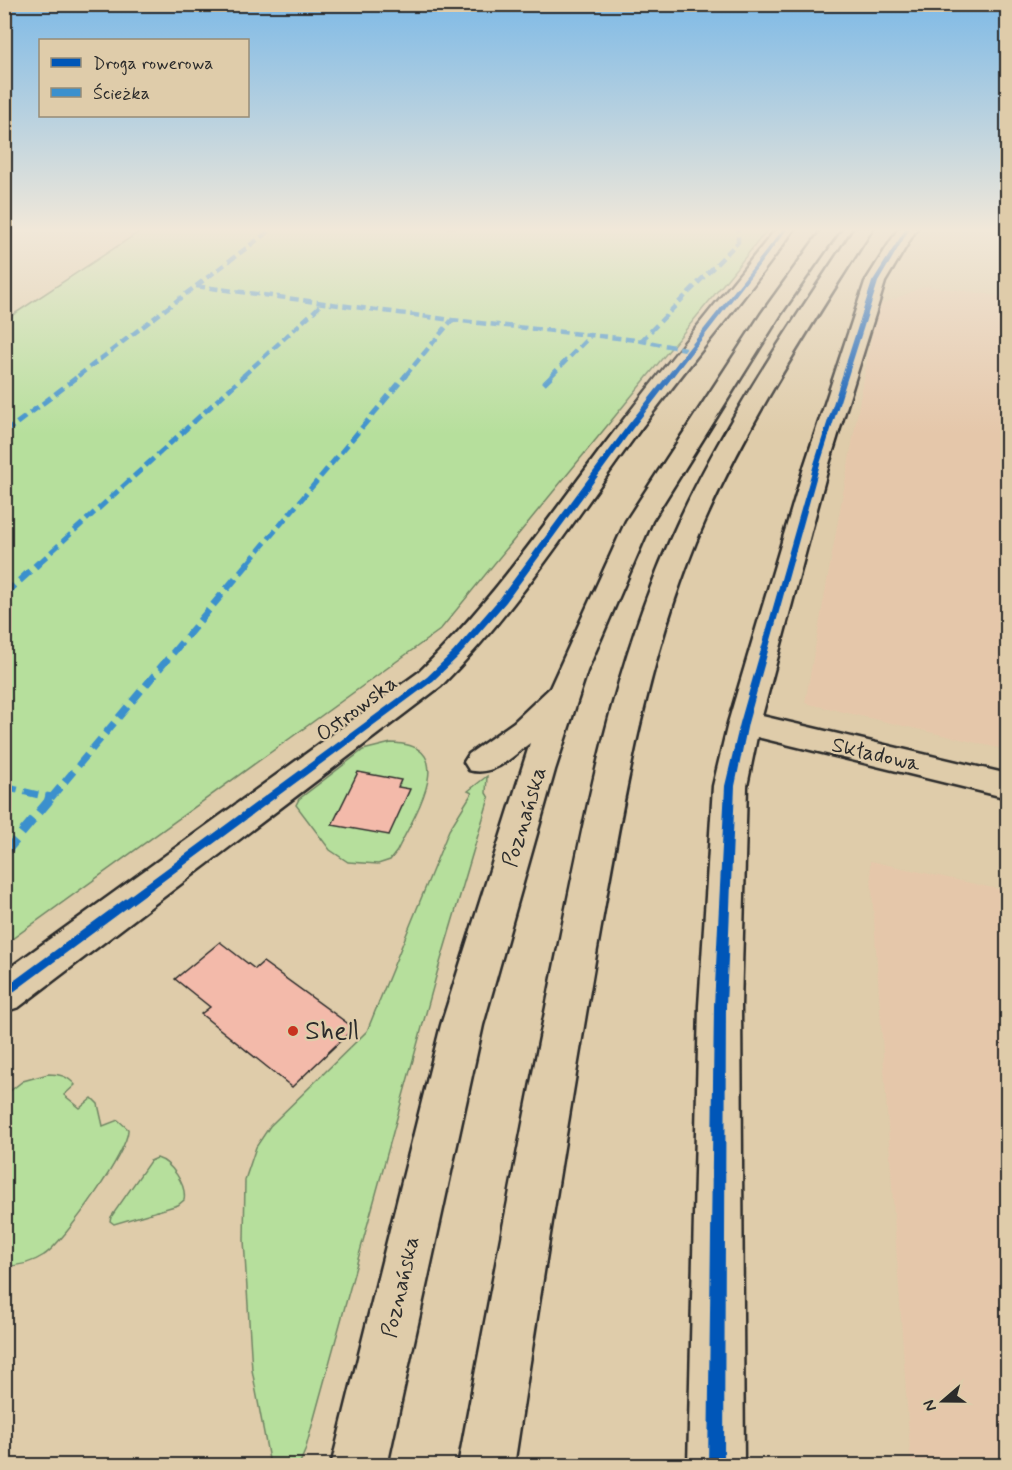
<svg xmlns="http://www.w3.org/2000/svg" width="1012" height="1470" viewBox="0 0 1012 1470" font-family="Mynerve,sans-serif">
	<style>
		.built { fill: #e5c7aa }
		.green { fill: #b6df9c; stroke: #708564; stroke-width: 1.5 }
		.building { fill: #f3baaa; stroke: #2b2b2b; stroke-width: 1.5 }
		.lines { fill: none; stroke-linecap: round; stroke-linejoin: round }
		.minor-casing { stroke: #2b2b2b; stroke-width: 5 }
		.highway-casing { stroke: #2b2b2b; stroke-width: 5 }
		.minor { fill: #dfccaa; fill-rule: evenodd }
		.highway { fill: #dfccaa; fill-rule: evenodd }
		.quiet-far3 { stroke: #3b90cd; stroke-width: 4.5; stroke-dasharray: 9 4.5; stroke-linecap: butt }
		.quiet-far2 { stroke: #3b90cd; stroke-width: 5; stroke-dasharray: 11 5; stroke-linecap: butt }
		.quiet-far1 { stroke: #3b90cd; stroke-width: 7; stroke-dasharray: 14 7; stroke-linecap: butt }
		.quiet { stroke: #3b90cd; stroke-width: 9; stroke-dasharray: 18 9; stroke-linecap: butt }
		.cycleway-casing { stroke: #dfccaa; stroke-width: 4 }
		.cycleway { fill: #0057b8; fill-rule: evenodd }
		.poi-dot { fill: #c8321e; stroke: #dfccaa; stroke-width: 2 }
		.labels { text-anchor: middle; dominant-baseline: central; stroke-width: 4.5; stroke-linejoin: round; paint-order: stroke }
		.street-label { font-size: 22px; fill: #2b2b2b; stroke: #dfccaa }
		.near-poi-label { font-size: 27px; fill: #2b2b2b; stroke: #dfccaa; text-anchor: start }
	</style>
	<rect width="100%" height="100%" fill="#dfccaa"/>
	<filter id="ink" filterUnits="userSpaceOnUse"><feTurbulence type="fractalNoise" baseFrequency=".0167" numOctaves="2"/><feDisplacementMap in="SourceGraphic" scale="12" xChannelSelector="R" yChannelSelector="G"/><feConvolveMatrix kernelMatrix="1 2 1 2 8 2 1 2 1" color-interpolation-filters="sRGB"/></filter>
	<g filter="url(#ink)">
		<path class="built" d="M 926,286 L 1007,297 L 1007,750 L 805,703 L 877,306 Z
			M 870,861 L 1007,891 L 1007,1465 L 911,1465 Z"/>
		<path class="green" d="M 145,228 L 769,228 L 440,630 L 5,944 L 5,320 Z
			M 391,743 C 463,744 413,817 397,851 L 390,860 L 378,864 L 348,862 L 330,850 L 296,805 L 299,799 L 363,750 Z
			M 487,776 L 486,793 L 489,798 L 437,973 L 305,1451 L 299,1465 L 270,1465 L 252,1370 L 244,1240 L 245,1180 L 256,1147 L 270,1126 L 367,1031 L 449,830 L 472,793 L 468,791 Z
			M 48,1074 C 59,1074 68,1076 75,1085 L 64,1095 L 80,1108 L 92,1098 L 98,1104 L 103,1126 L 118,1120 L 128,1129 C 130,1150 63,1243 44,1255 C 32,1263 19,1266 5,1266 L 5,1095 L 23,1081 Z
			M 157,1158 C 171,1162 187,1185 184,1200 L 178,1205 L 114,1224 L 110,1221 L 111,1217 L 150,1161 Z"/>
		<path class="building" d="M 358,772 L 401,780 L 398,787 L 410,789 L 389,835 L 332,825 Z
			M 220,942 L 255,969 L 263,962 L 354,1028 L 292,1087 L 201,1014 L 210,1007 L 175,979 Z"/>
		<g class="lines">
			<defs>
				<path id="minor" d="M 777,228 L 795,228 C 746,298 690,362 639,431 C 575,518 518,609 441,686 L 19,1007 L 4,1012 L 4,972 L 419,672 C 489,605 543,526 601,449 C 658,374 718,301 777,228 Z
					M 899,228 L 917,228 L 885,282 L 829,464 L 762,716 L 1008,774 L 1008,798 L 757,737 L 747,786 L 741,1006 L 744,1466 L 688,1466 L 699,1006 L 713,786 L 728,723 L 805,464 L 865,282 Z"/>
				<path id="highway" d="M 823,228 L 841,228 L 781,314 L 652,521 L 587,671 L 555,770 L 483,1025 L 387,1466 L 331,1466 L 441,1025 L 530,743 C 511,757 494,777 469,770 L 464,762 L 469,754 L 514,722 L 550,688 L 626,521 L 761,314 Z
					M 855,228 L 873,228 C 809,329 742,430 696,542 C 643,673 621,815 596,955 C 567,1125 540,1295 514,1466 L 458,1466 C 490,1294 522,1124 557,953 C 585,814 612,671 670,540 C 719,429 788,329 855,228 Z"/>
			</defs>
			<use href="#minor" class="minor-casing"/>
			<use href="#highway" class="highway-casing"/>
			<use href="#minor" class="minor"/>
			<use href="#highway" class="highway"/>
			<path class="quiet-far3" d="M 196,286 L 273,228
				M 641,341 L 738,242 L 738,228
				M 78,376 L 196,286 L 452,320 L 636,340 L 691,350
				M 243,376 L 323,303
				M 405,376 L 452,320
				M 551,376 L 590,336"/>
			<path class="quiet-far2" d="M 544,384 L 553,375
				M 4,433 L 80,375
				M 39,563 L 245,375
				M 248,563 L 406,375"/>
			<path class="quiet-far1" d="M 4,595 L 41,561
				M 4,787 L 52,798
				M 51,798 L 250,561"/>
			<path class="quiet" d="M 46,797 L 52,798
				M 4,854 L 52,797"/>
			<defs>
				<path id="cycleway" d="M 784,228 L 788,228 L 633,428 L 506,602 L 459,656 L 433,681 L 4,999 L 4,988 L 427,677 L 453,652 L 500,598 L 628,425 Z
					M 906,228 L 910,228 L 878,282 L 820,464 L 748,723 L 735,786 L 726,1006 L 724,1466 L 708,1466 L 714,1006 L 725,786 L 740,723 L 814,464 L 872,282 Z"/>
			</defs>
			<use href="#cycleway" class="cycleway-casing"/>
			<use href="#cycleway" class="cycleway"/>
		</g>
	</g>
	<linearGradient id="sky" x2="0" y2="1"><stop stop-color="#7fbae6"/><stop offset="0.53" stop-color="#f1e8d9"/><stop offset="1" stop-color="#f1e8d9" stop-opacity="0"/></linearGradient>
	<rect width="1012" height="434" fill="url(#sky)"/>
	<circle class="poi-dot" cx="293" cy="1031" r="6"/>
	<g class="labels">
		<g class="street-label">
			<text transform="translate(357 709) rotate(-37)">Ostrowska</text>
			<text transform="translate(876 755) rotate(13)">Składowa</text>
			<text transform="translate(525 817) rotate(-73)">Poznańska</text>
			<text transform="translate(401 1287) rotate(-77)">Poznańska</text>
		</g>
		<g class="near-poi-label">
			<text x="305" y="1031">Shell</text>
		</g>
	</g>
	<rect width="1012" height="1470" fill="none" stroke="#dfccaa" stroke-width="24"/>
	<rect x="12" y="12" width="988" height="1446" fill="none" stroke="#2b2b2b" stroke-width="2" filter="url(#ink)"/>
	<rect x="39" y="39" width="210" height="78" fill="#dfccaa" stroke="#978c77" stroke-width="1.5"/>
	<rect x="51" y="58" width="30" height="9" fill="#0057b8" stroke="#978c77" stroke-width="1.5"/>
	<text x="93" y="69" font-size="18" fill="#2b2b2b">Droga rowerowa</text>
	<rect x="51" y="88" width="30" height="9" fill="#3b90cd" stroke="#978c77" stroke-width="1.5"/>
	<text x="93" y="99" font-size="18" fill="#2b2b2b">Ścieżka</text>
	<g transform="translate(943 1401) rotate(250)" stroke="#dfccaa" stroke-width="4.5" paint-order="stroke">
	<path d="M0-4.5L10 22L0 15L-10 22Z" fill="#2b2b2b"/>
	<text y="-9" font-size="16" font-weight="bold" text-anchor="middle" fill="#2b2b2b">N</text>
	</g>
</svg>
